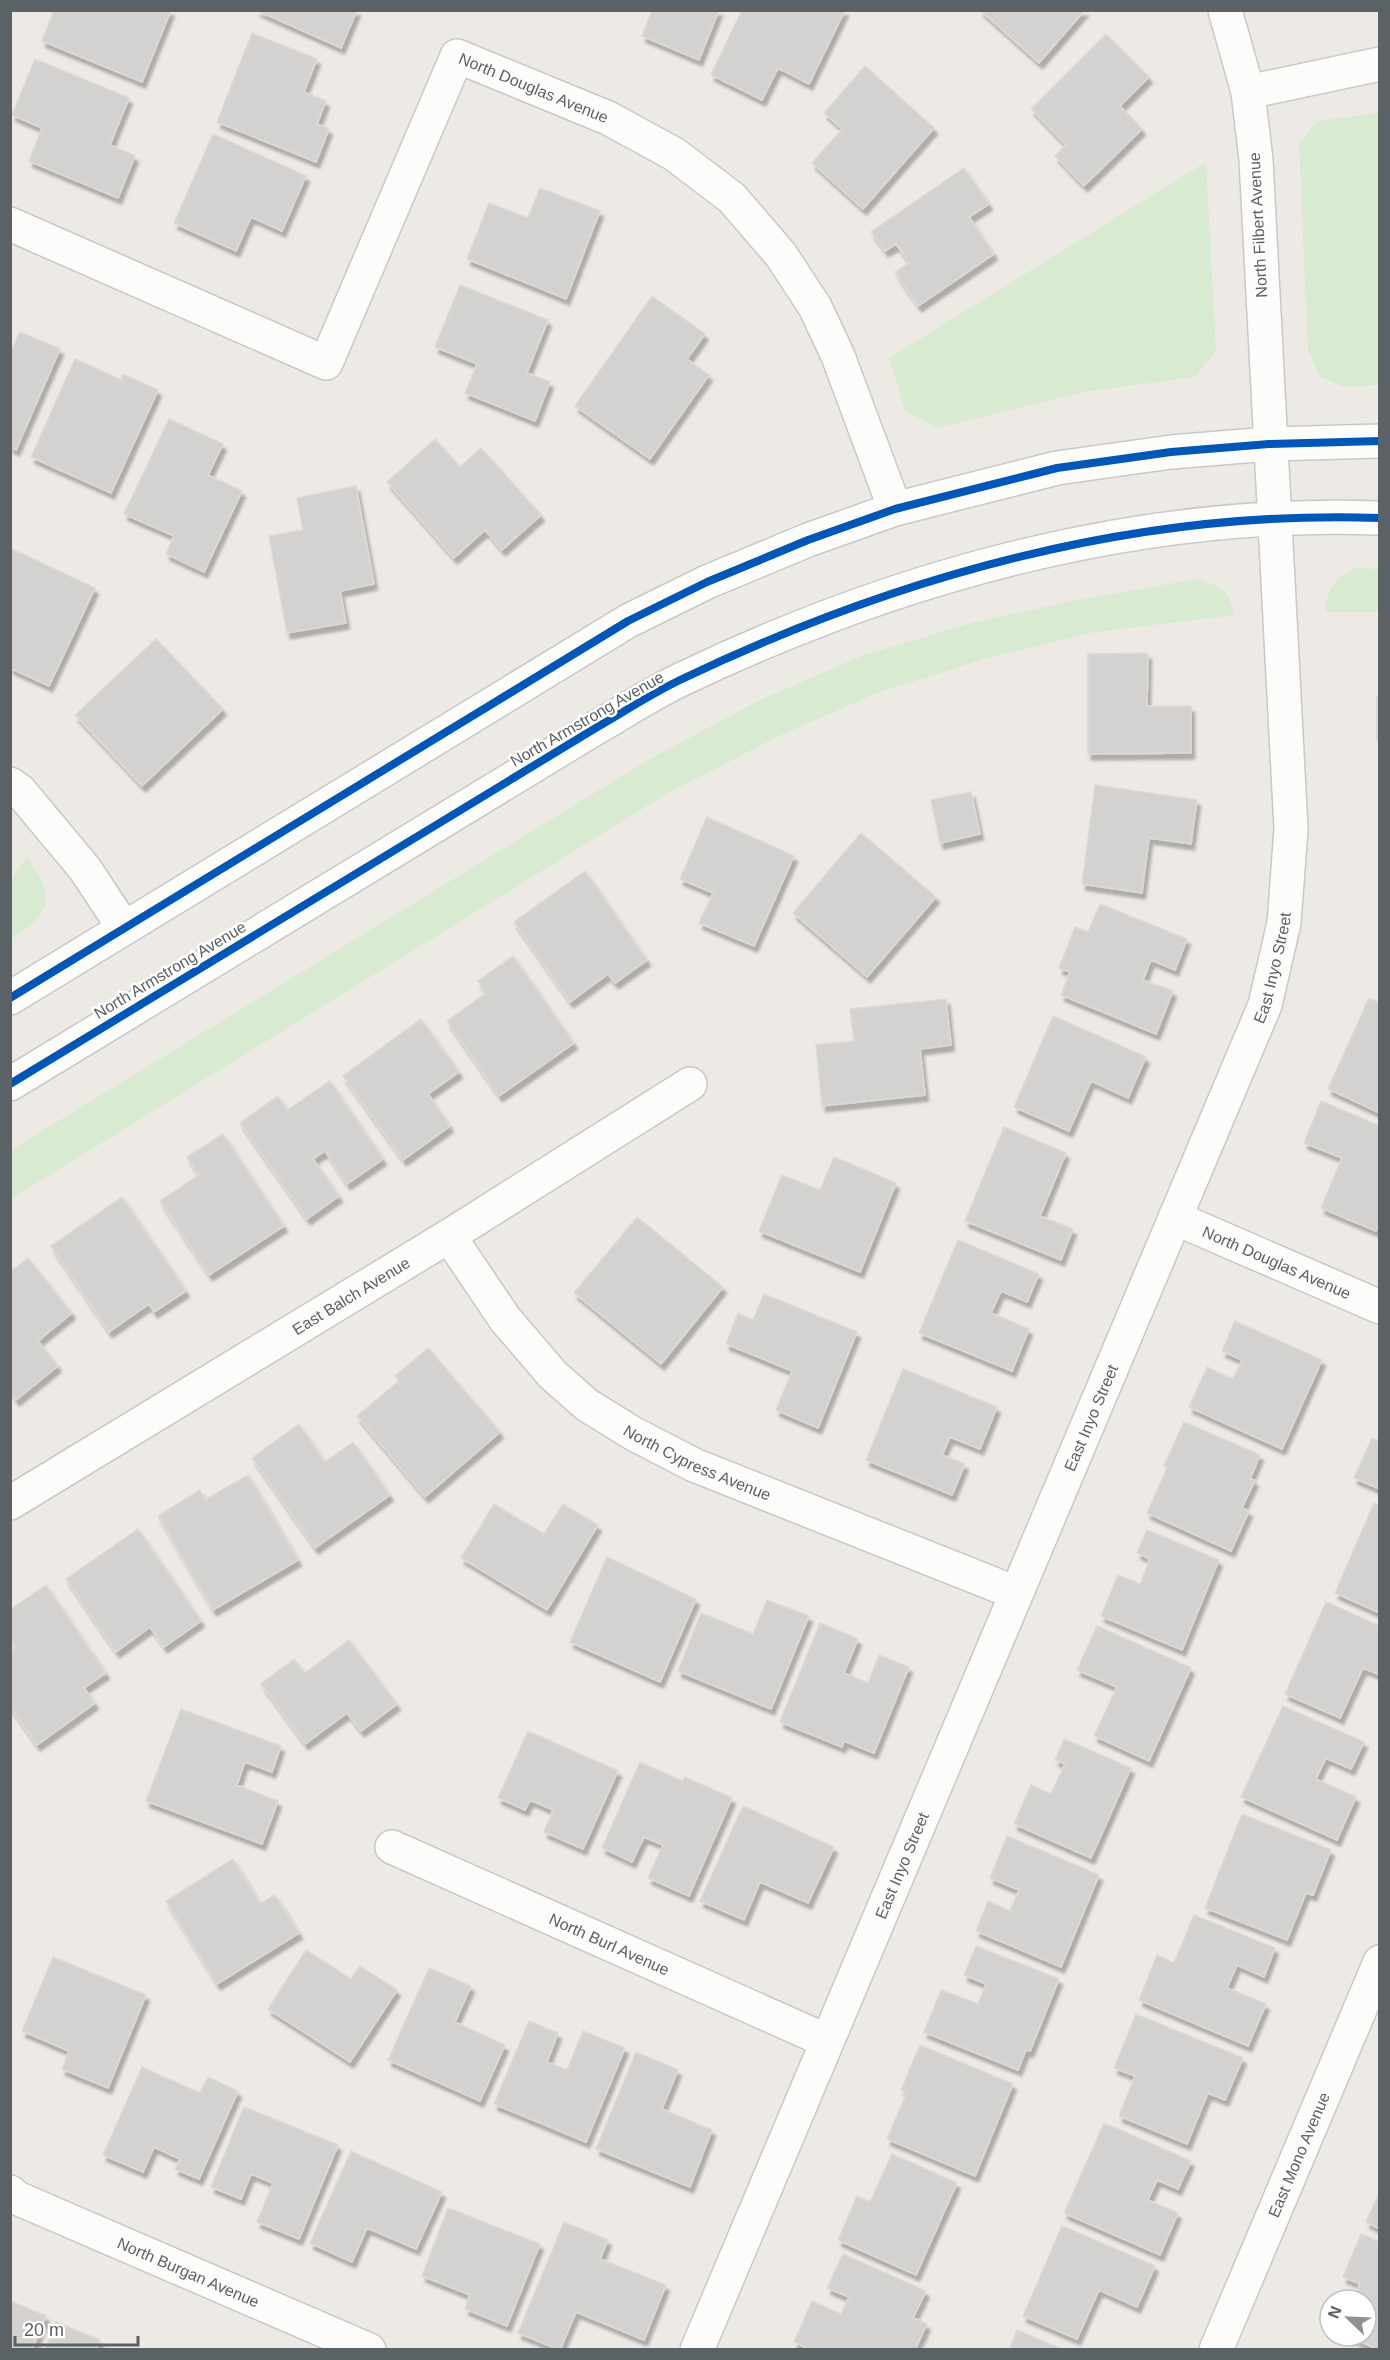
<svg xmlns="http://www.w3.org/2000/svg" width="1390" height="2360" viewBox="0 0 1390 2360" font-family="Arial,sans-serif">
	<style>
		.green { fill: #d8eacf }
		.building { fill: #d4d2d0; stroke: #dcd9d6; stroke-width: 1.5; filter: url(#shadow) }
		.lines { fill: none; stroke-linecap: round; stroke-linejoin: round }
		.street-casing { stroke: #c8c8c7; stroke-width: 36 }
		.secondary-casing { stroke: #c8c8c7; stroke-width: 36 }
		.street { stroke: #fcfcfb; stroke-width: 33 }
		.secondary { stroke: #fcfcfb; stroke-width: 33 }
		.cycleway-casing { stroke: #fff; stroke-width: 11 }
		.cycleway { stroke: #0057b8; stroke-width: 8 }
		.labels { text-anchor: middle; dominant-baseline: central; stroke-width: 5; stroke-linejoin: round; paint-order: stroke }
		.street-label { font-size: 16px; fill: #5b6266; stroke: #fff }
	</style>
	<defs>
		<filter id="shadow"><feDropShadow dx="3.5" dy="6" stdDeviation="1.5" flood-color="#0004"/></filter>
	</defs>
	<rect width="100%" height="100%" fill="#edeae6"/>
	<path class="green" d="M 1379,113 L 1379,385 L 1345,387 L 1320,377 L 1308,350 L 1299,144 L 1317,121 Z
		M 1206,162 L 1216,351 L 1195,377 L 1084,392 L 938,428 L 905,411 L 889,358 Z
		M 1356,568 L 1379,569 L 1379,612 L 1325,612 C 1328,586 1333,580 1356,568 Z
		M 1198,579 C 1221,586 1229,590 1235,615 L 1089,633 L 987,658 L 877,693 L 779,736 L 668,793 L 11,1199 L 11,1150 L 648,760 L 762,699 L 864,655 L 975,622 L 1086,598 Z
		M 27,857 C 54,897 54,912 11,939 L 11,879 Z"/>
	<path class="building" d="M 54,10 L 171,10 L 142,82 L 42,41 Z
		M 256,10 L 357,10 L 341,48 Z
		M 652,10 L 719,10 L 699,60 L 642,36 Z
		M 742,10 L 845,10 L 809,84 L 778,68 L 762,100 L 711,75 Z
		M 980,10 L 1085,10 L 1039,63 Z
		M 252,33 L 317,59 L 304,92 L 326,101 L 317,124 L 329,129 L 316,162 L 217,122 Z
		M 1106,34 L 1149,77 L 1120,106 L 1142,129 L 1084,186 L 1055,156 L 1066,145 L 1031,109 Z
		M 35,59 L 129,98 L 110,145 L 135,156 L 118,198 L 29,161 L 42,128 L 12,115 Z
		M 865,66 L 934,128 L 863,209 L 812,163 L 842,129 L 824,113 Z
		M 213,134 L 306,176 L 282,231 L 251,217 L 236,251 L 174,223 Z
		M 964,168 L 989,204 L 969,217 L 994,254 L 918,306 L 895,272 L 910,263 L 896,244 L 885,251 L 871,232 Z
		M 540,188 L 600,211 L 566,299 L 467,259 L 489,203 L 528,218 Z
		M 460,285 L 548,320 L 527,373 L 550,382 L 535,421 L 465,393 L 477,364 L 435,347 Z
		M 652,296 L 705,334 L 687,359 L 709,375 L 650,459 L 575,406 Z
		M 20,332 L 60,349 L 16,450 L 10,447 L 10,353 Z
		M 75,359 L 121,380 L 123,374 L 158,390 L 111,493 L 31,457 Z
		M 169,419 L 223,444 L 208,475 L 242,491 L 204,572 L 166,554 L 174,536 L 124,514 Z
		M 435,439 L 460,467 L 481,448 L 541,515 L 502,550 L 485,530 L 454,558 L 387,482 Z
		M 356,486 L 374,584 L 340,591 L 346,623 L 287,633 L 269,536 L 303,530 L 297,498 Z
		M 10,548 L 95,588 L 49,686 L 10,668 Z
		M 156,639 L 223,709 L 142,786 L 75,715 Z
		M 1148,653 L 1147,706 L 1191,706 L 1191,753 L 1088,754 L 1088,654 Z
		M 1377,697 L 1380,697 L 1380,741 L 1377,741 Z
		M 1095,785 L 1197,800 L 1191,844 L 1149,838 L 1142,893 L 1082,884 Z
		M 971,792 L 980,834 L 940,843 L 931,800 Z
		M 707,817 L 794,856 L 754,946 L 699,923 L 713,893 L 680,879 Z
		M 861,833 L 936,897 L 867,977 L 793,913 Z
		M 585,871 L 647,960 L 615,983 L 608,974 L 570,1002 L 514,922 Z
		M 1100,904 L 1187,939 L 1175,970 L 1151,960 L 1143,980 L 1173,991 L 1156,1034 L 1061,995 L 1070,972 L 1059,968 L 1075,927 L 1088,932 Z
		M 513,956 L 574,1043 L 499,1096 L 447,1021 L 486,993 L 478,981 Z
		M 1369,998 L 1380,1003 L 1380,1113 L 1328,1089 Z
		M 946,999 L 951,1045 L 920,1049 L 925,1095 L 822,1106 L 816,1045 L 854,1041 L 850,1009 Z
		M 1053,1016 L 1146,1057 L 1128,1098 L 1091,1081 L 1069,1131 L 1014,1107 Z
		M 421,1019 L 459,1072 L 428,1094 L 450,1126 L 403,1160 L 343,1076 Z
		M 330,1081 L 383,1159 L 347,1184 L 325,1151 L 313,1159 L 339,1196 L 307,1219 L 240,1123 L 278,1096 L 287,1110 Z
		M 1321,1101 L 1380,1126 L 1380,1223 L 1376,1231 L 1321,1208 L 1342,1158 L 1304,1143 Z
		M 1004,1127 L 1066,1153 L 1040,1216 L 1073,1229 L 1061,1260 L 965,1221 Z
		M 223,1134 L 284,1226 L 209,1275 L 160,1201 L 199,1175 L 187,1157 Z
		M 834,1157 L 896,1183 L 860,1272 L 759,1231 L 782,1175 L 820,1190 Z
		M 122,1197 L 186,1291 L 154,1312 L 149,1304 L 109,1332 L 51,1246 Z
		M 637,1217 L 723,1287 L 661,1364 L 574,1293 Z
		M 958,1240 L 1039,1274 L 1027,1302 L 1001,1291 L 991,1313 L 1029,1329 L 1012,1371 L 919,1333 Z
		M 28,1258 L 72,1313 L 38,1341 L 58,1366 L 16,1400 L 10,1392 L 10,1272 Z
		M 764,1294 L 857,1332 L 818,1428 L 776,1410 L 792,1371 L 726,1344 L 738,1313 L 753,1320 Z
		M 1235,1321 L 1322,1360 L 1282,1449 L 1189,1407 L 1207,1367 L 1233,1379 L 1242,1360 L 1222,1351 Z
		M 428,1348 L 500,1432 L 425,1497 L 357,1416 L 399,1381 L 395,1376 Z
		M 903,1369 L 997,1407 L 980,1449 L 950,1437 L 942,1455 L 965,1464 L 952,1495 L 866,1460 Z
		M 1184,1422 L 1260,1455 L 1250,1479 L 1255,1480 L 1242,1508 L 1249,1511 L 1231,1551 L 1147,1513 L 1167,1468 L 1164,1466 Z
		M 299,1424 L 325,1462 L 353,1442 L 390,1495 L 315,1548 L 252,1458 Z
		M 1372,1438 L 1380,1441 L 1380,1489 L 1354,1478 Z
		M 248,1475 L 298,1560 L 213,1610 L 158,1516 L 200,1490 L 205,1500 Z
		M 1374,1503 L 1380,1505 L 1380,1613 L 1335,1593 Z
		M 494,1504 L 544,1534 L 563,1504 L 598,1525 L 547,1610 L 461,1558 Z
		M 138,1529 L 201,1621 L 164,1647 L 150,1627 L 116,1652 L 66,1579 Z
		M 1147,1530 L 1219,1560 L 1182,1650 L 1101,1616 L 1118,1575 L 1140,1584 L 1150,1559 L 1137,1553 Z
		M 607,1557 L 696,1599 L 660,1682 L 570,1642 Z
		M 46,1585 L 106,1673 L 84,1688 L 95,1703 L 37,1745 L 10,1707 L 10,1652 L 16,1647 L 10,1639 L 10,1610 Z
		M 767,1600 L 809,1616 L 771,1709 L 678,1671 L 701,1613 L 753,1634 Z
		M 1326,1602 L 1380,1626 L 1380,1675 L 1363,1668 L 1340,1718 L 1285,1694 Z
		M 820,1623 L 858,1639 L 844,1673 L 868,1683 L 879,1655 L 909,1667 L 874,1753 L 844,1741 L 842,1747 L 780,1722 Z
		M 1097,1626 L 1191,1668 L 1149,1761 L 1094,1736 L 1117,1687 L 1077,1670 Z
		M 349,1640 L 397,1704 L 361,1731 L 347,1713 L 305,1744 L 261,1684 L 294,1659 L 305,1673 Z
		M 1283,1706 L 1364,1742 L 1351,1769 L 1326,1758 L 1316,1779 L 1356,1797 L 1337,1840 L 1241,1797 Z
		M 181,1709 L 281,1746 L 272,1772 L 245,1762 L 237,1785 L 278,1801 L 262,1844 L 146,1801 Z
		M 528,1731 L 618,1771 L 583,1849 L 544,1832 L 553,1810 L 530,1800 L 525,1810 L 498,1798 Z
		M 1064,1739 L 1131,1768 L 1091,1858 L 1014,1824 L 1031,1785 L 1051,1794 L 1065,1764 L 1055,1760 Z
		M 640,1762 L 682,1781 L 685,1777 L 732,1798 L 689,1896 L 648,1878 L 663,1845 L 644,1837 L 632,1862 L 602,1848 Z
		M 743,1806 L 834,1847 L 808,1903 L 760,1882 L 744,1920 L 700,1901 Z
		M 1242,1814 L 1331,1850 L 1313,1895 L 1306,1893 L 1287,1940 L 1205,1908 Z
		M 1007,1836 L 1099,1875 L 1061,1967 L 976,1931 L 988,1901 L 1010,1911 L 1019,1890 L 990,1878 Z
		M 233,1859 L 260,1904 L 275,1895 L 299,1933 L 217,1984 L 166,1901 Z
		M 1194,1915 L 1275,1948 L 1264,1977 L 1237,1965 L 1227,1988 L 1266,2004 L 1248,2046 L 1139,2000 L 1157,1955 L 1174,1963 Z
		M 976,1946 L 1059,1979 L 1030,2051 L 1026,2050 L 1018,2070 L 924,2032 L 941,1990 L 978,2004 L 986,1984 L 964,1975 Z
		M 306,1950 L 351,1979 L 360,1966 L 397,1990 L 350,2062 L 268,2009 Z
		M 53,1957 L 146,1995 L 108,2088 L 62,2069 L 69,2051 L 22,2031 Z
		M 429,1968 L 471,1986 L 455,2022 L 505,2045 L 480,2101 L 388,2060 Z
		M 1136,2014 L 1243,2058 L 1225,2100 L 1208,2093 L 1187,2144 L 1119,2116 L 1135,2076 L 1114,2068 Z
		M 529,2021 L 558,2033 L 547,2062 L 567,2070 L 583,2031 L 625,2048 L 586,2142 L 494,2104 Z
		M 920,2045 L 1013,2084 L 975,2176 L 887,2139 L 907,2092 L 901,2090 Z
		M 636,2052 L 678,2070 L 662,2109 L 712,2130 L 690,2187 L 596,2149 Z
		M 142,2067 L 200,2093 L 208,2077 L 238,2091 L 199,2179 L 175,2169 L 180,2159 L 154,2147 L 143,2172 L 103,2155 Z
		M 244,2107 L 338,2145 L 299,2239 L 257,2222 L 273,2183 L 251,2174 L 241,2199 L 211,2187 Z
		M 1104,2123 L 1191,2161 L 1178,2189 L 1157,2180 L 1148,2200 L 1178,2213 L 1160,2255 L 1064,2213 Z
		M 351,2151 L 442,2192 L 416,2249 L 367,2228 L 352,2262 L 310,2243 Z
		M 892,2154 L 957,2183 L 916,2275 L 838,2240 L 857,2196 L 870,2202 Z
		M 1380,2191 L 1380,2229 L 1366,2222 Z
		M 448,2208 L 540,2244 L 507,2326 L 465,2309 L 470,2295 L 422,2276 Z
		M 564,2222 L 608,2240 L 600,2259 L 666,2285 L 644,2340 L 576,2312 L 560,2350 L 518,2333 Z
		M 1062,2226 L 1155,2266 L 1137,2307 L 1099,2290 L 1077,2339 L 1023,2316 Z
		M 1361,2234 L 1380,2242 L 1380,2350 L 1347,2336 L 1366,2336 L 1366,2300 L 1353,2300 L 1360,2284 L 1343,2277 Z
		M 843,2254 L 926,2291 L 913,2318 L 927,2324 L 915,2350 L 810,2350 L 794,2342 L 812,2301 L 841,2314 L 849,2297 L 827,2288 Z
		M 10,2301 L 46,2316 L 32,2350 L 10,2350 Z
		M 56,2322 L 100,2340 L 96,2350 L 45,2350 Z
		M 1017,2330 L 1064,2350 L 1009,2350 Z"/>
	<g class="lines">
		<defs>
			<g id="street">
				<path d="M 1248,92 L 1380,64"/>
				<path id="s1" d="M 10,224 L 326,363 L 457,56 L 608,118 L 674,154 L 732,198 L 781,255 L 815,307 L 838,356 L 895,509"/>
				<path d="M 10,784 L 20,791 L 85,869 L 124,928"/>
				<path id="s2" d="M 1175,1218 L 1380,1307"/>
				<path id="s3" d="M 449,1236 L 505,1319 L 553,1375 L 587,1405 L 634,1434 L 694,1465 L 1016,1593"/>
				<path id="s4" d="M 10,1503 L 449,1236 L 690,1084"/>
				<path id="s5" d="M 392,1847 L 827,2041"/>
				<path id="s6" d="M 10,2192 L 17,2198 L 369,2350"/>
				<path id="s7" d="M 697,2350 L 1265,1005 L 1284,923 L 1291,829 L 1256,160 L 1248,92 L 1225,10"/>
				<path id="s8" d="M 1216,2350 L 1380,1962"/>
			</g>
			<path id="secondary" d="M 10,998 L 628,621 L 707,582 L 808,540 L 895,509 L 1057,468 L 1171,452 L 1269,444 L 1380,441
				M 10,1084 L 594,729 C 622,713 651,694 680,680 C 897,576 1137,509 1380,518"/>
		</defs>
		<use href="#street" class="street-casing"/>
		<use href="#secondary" class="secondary-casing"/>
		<use href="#street" class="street"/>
		<use href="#secondary" class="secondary"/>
		<defs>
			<path id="cycleway" d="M 10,998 L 628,621 L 707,582 L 808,540 L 895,509 L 1057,468 L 1171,452 L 1269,444 L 1380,441
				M 10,1084 L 594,729 C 622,713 651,694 680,680 C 897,576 1137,509 1380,518"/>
		</defs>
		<use href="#cycleway" class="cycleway-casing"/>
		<use href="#cycleway" class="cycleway"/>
	</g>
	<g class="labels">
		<g class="street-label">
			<text stroke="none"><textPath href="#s1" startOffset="762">North Douglas Avenue</textPath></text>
			<text transform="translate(1258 225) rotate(-93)">North Filbert Avenue</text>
			<text transform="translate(587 719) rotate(-30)">North Armstrong Avenue</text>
			<text stroke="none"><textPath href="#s7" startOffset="1498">East Inyo Street</textPath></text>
			<text transform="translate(170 970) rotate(-31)">North Armstrong Avenue</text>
			<text stroke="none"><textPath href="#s2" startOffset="111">North Douglas Avenue</textPath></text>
			<text stroke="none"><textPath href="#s4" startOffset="399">East Balch Avenue</textPath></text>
			<text stroke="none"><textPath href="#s7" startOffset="1012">East Inyo Street</textPath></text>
			<text stroke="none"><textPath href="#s3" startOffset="344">North Cypress Avenue</textPath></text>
			<text stroke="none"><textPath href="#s7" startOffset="526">East Inyo Street</textPath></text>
			<text stroke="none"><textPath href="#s5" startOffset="238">North Burl Avenue</textPath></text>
			<text stroke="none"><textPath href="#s8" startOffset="212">East Mono Avenue</textPath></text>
			<text stroke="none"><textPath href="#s6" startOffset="196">North Burgan Avenue</textPath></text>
		</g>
	</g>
	<rect width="1390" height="2360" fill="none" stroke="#5b6266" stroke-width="24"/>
	<g transform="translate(1348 2318) rotate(293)"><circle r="28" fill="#ffffff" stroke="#bdc0c2" stroke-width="1.5"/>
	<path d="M0-4.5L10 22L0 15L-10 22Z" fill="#8e9293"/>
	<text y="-9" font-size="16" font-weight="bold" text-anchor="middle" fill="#5b6266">N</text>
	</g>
	<path d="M15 2336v9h123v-9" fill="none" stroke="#5b6266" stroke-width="3"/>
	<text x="24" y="2336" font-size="18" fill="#5b6266" stroke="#ffffff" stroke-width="4.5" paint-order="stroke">20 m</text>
</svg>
